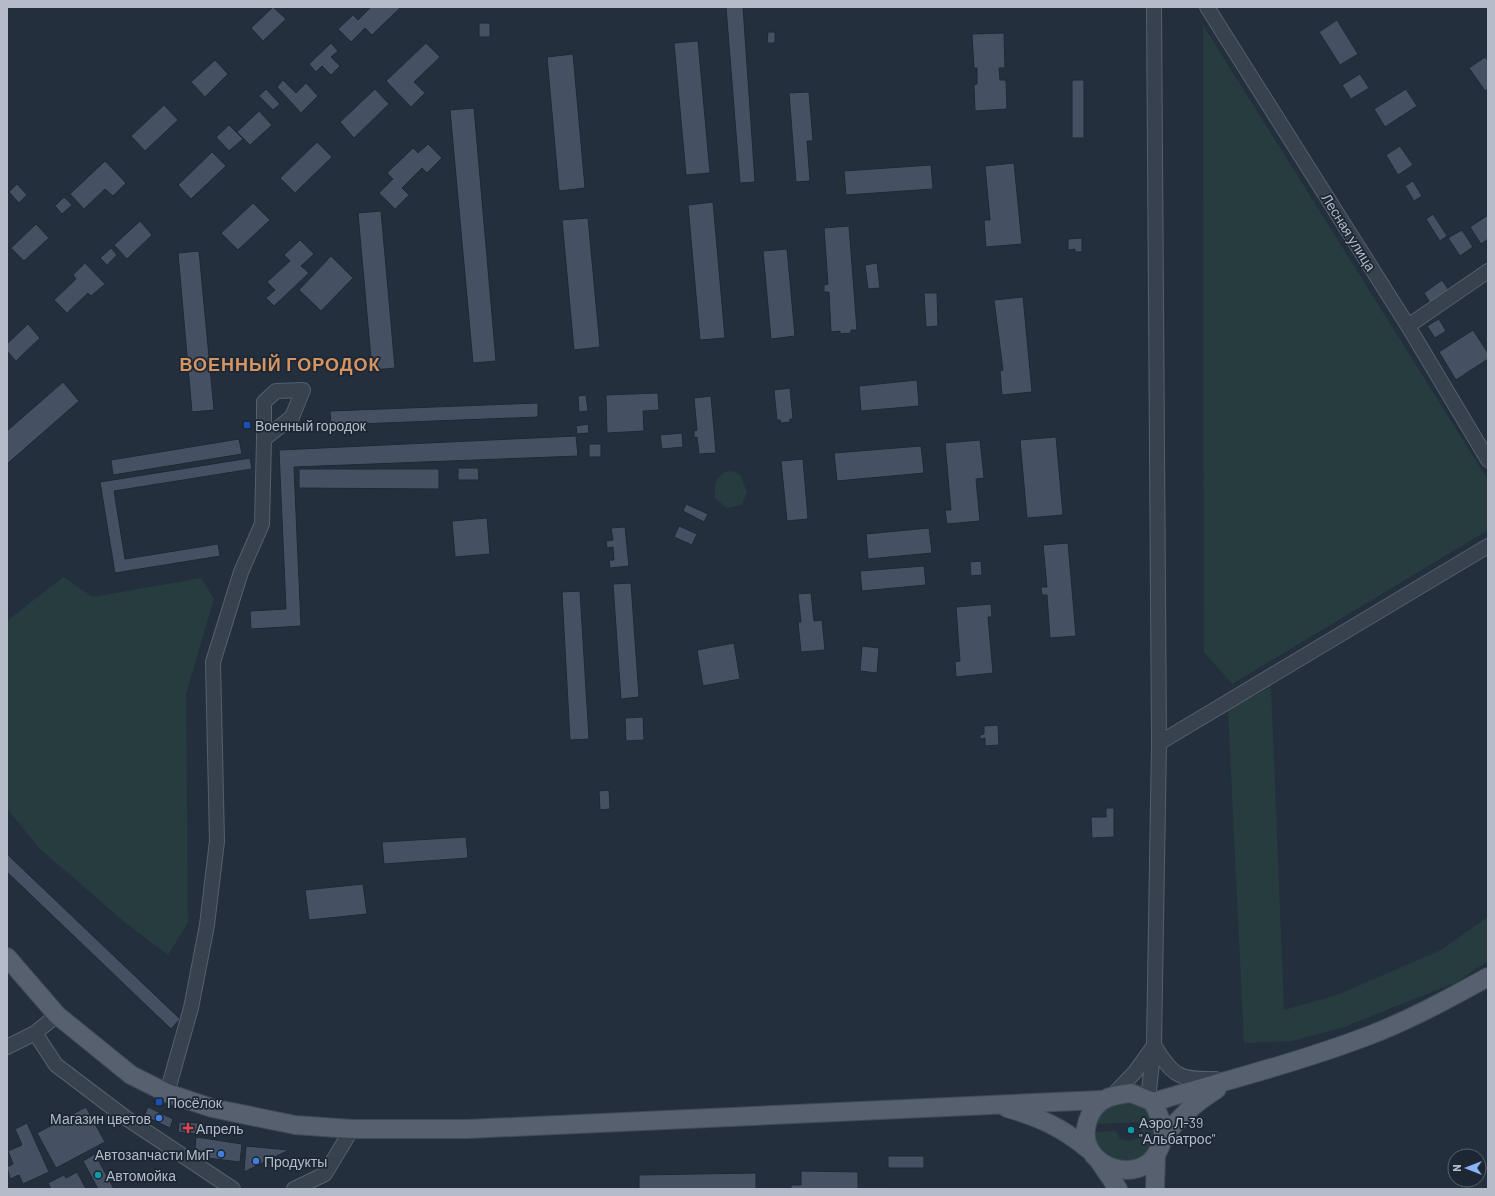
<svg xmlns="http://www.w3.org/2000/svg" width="1495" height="1196" viewBox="0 0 1495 1196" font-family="Barlow,sans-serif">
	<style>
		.green { fill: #263c3f }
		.building { fill: #455162; stroke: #1f2835 }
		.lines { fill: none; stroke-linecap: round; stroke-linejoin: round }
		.minor-casing { stroke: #565f6c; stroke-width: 16 }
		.major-casing { stroke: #414a57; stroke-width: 20 }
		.minor { stroke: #38414e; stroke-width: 14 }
		.major { stroke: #56606e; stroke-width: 18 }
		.transit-dot { fill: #1a4fb4; stroke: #1d2633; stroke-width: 1.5 }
		.shop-dot { fill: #3f7fe0; stroke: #1d2633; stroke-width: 1.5 }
		.health-dot { fill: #e0444e; stroke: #1d2633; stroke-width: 1.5 }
		.culture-dot { fill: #0f9aa8; stroke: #1d2633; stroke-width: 1.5 }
		.labels { text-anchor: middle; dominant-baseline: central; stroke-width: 3.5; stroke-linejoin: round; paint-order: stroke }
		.street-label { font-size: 14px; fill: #b4bcc9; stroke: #1d2633 }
		.poi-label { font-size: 14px; fill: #b4bcc9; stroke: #1d2633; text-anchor: start }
		.district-label { font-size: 18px; font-weight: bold; letter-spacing: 1px; fill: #d59563; stroke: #1d2633 }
	</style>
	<rect width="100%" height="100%" fill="#242f3e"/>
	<path class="green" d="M 1203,25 L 1488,480 L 1488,530 L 1232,684 L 1204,652 Z
		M 732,471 L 740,475 L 747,492 L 742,505 L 727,508 L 715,498 C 714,484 716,472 732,471 Z
		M 63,577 L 93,597 L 201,578 L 214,599 L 186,694 L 188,923 L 168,955 L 127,924 L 40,849 L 7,809 L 7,621 Z
		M 1271,687 L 1284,1010 L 1337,995 L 1441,950 L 1488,917 L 1488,961 L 1457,982 L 1344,1027 L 1292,1041 L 1244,1043 L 1228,710 Z
		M 1116,1099 L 1147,1106 L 1158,1135 L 1148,1153 L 1131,1164 L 1108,1161 L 1093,1144 L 1095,1132 L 1116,1131 L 1120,1139 C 1134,1143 1146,1139 1138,1122 L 1099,1124 L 1093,1119 Z"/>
	<path class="building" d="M 273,7 L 286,19 L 263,41 L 251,28 Z
		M 371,7 L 401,7 L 372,35 L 365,28 L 351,42 L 338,29 L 353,15 L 358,20 Z
		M 726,7 L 743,7 L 755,182 L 740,183 Z
		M 1337,20 L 1358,54 L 1340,65 L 1319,32 Z
		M 479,23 L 490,23 L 490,37 L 479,37 Z
		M 768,32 L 775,32 L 775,43 L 767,43 Z
		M 1004,33 L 1005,68 L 999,68 L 1000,80 L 1006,80 L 1007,109 L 975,111 L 974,85 L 977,84 L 977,68 L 974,68 L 972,34 Z
		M 698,41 L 710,173 L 686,175 L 674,43 Z
		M 331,43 L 338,51 L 331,57 L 340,66 L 331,75 L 322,66 L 316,72 L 309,64 Z
		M 426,43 L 440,57 L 414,82 L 425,93 L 411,107 L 386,81 Z
		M 573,54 L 585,188 L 559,191 L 547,57 Z
		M 1485,57 L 1488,61 L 1488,88 L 1485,91 L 1469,68 Z
		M 215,60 L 228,74 L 205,97 L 191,82 Z
		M 1360,74 L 1369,88 L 1351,99 L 1342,85 Z
		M 283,80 L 296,93 L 306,83 L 318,96 L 301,113 L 277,87 Z
		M 1072,80 L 1084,80 L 1084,138 L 1072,138 Z
		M 266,89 L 280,104 L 273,110 L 259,96 Z
		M 375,89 L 389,104 L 354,138 L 340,122 Z
		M 1406,89 L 1417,106 L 1385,127 L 1374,109 Z
		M 809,92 L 813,141 L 807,141 L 810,181 L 796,182 L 789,93 Z
		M 164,105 L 178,120 L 145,151 L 131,136 Z
		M 474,108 L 496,361 L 473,363 L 450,110 Z
		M 259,111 L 272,125 L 250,145 L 237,132 Z
		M 229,125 L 243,139 L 229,151 L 216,137 Z
		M 317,142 L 332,157 L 295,193 L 280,178 Z
		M 428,144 L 442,158 L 427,173 L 422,168 L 402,188 L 409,195 L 395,209 L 379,193 L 393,179 L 387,173 L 413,148 L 418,153 Z
		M 1400,146 L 1413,165 L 1398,175 L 1386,155 Z
		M 212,152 L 226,166 L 191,199 L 178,185 Z
		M 105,161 L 126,183 L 113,196 L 105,189 L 84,209 L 70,194 Z
		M 1014,163 L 1022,244 L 986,247 L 984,220 L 990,220 L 985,166 Z
		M 931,165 L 933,189 L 846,195 L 844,171 Z
		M 1413,181 L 1422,196 L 1414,201 L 1405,186 Z
		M 17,184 L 27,195 L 19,203 L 9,192 Z
		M 64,197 L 72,205 L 62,214 L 55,206 Z
		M 713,202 L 725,338 L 700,340 L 688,205 Z
		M 253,203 L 270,220 L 238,250 L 221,233 Z
		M 381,211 L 395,368 L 372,370 L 358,213 Z
		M 1433,214 L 1447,236 L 1440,241 L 1426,219 Z
		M 1488,215 L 1488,239 L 1481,244 L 1470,227 Z
		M 588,218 L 600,347 L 574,350 L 562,220 Z
		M 140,221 L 152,235 L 127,259 L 114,245 Z
		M 36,224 L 49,238 L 24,261 L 11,248 Z
		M 849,226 L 857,330 L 851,330 L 851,333 L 840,334 L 840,331 L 831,332 L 829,292 L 824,292 L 824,285 L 828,284 L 824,228 Z
		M 1462,230 L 1473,247 L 1460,256 L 1448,238 Z
		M 1082,238 L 1082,252 L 1075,252 L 1075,249 L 1068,250 L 1068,239 Z
		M 300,240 L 314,254 L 301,266 L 309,273 L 274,306 L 266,298 L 275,290 L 267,282 L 290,261 L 284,255 Z
		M 111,248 L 117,255 L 107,265 L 100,258 Z
		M 787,249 L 795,336 L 771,339 L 763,251 Z
		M 199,251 L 214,410 L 192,412 L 178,253 Z
		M 331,256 L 353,278 L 321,311 L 299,290 Z
		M 85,263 L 105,284 L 91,296 L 88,293 L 67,313 L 54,300 L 76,279 L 73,275 Z
		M 877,263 L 880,288 L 868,289 L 865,265 Z
		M 1442,280 L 1449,290 L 1430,303 L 1424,293 Z
		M 924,293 L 937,293 L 938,326 L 926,327 Z
		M 1023,297 L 1032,392 L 1002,395 L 1000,371 L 1003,370 L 994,300 Z
		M 1439,319 L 1446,331 L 1435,338 L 1427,326 Z
		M 28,324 L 40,338 L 16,361 L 7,351 L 7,344 Z
		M 1473,330 L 1488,353 L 1488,359 L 1456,380 L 1439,352 Z
		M 917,380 L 919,406 L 861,411 L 859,386 Z
		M 63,382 L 79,401 L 7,464 L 7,431 Z
		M 790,388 L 793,419 L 790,419 L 790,422 L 781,423 L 780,420 L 777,420 L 774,390 Z
		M 658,393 L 659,410 L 643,411 L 644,431 L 607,433 L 606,395 Z
		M 586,395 L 588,411 L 579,412 L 578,396 Z
		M 711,396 L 716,453 L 699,454 L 697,437 L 694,438 L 694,431 L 697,430 L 694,398 Z
		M 538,403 L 538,417 L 331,425 L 330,411 Z
		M 588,424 L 589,433 L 577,434 L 576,426 Z
		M 682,433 L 683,447 L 662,449 L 660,435 Z
		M 576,436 L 578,456 L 294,467 L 301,626 L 251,629 L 250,611 L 286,609 L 279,450 Z
		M 1056,437 L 1063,515 L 1027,518 L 1020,440 Z
		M 239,439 L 242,454 L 113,475 L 111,460 Z
		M 980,440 L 984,478 L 976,479 L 980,521 L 947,524 L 945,510 L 951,510 L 945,443 Z
		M 589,444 L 601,444 L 601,457 L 589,457 Z
		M 921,446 L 924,473 L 837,481 L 834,453 Z
		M 250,458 L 252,469 L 114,491 L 125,559 L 218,544 L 220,556 L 115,573 L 100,482 Z
		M 803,459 L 808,519 L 787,521 L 781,461 Z
		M 458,468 L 478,468 L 479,480 L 458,480 Z
		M 299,469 L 439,469 L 439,489 L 299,488 Z
		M 686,504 L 708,514 L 704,522 L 683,511 Z
		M 487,518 L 490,554 L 455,557 L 452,521 Z
		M 679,526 L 697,534 L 692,545 L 674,537 Z
		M 625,527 L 629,566 L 610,568 L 609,560 L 614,560 L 613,547 L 607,548 L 606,541 L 613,540 L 611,528 Z
		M 929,528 L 932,553 L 868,559 L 866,534 Z
		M 1068,543 L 1076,636 L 1050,638 L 1047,595 L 1042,595 L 1041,587 L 1047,587 L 1043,545 Z
		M 981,561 L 982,575 L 971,576 L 970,562 Z
		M 924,566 L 926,585 L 862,591 L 860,571 Z
		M 631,583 L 639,697 L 621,699 L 613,584 Z
		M 580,591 L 589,739 L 570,740 L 562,592 Z
		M 811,593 L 814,621 L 822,620 L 825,650 L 801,652 L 798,622 L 801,622 L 798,594 Z
		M 991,604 L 992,617 L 988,617 L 993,673 L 956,677 L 955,662 L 960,661 L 956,607 Z
		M 734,643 L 740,679 L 703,686 L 697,650 Z
		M 862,646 L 879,648 L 877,673 L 860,671 Z
		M 643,717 L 644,740 L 626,741 L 625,718 Z
		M 998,725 L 999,745 L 985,746 L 985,738 L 980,739 L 980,735 L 984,734 L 984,726 Z
		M 609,790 L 610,809 L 600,810 L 599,791 Z
		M 1106,808 L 1114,808 L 1114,837 L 1092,838 L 1091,817 L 1106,817 Z
		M 466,837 L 468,858 L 384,864 L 382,842 Z
		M 7,854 L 180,1019 L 171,1029 L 7,872 Z
		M 363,884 L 367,914 L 309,920 L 305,890 Z
		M 86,1107 L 105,1142 L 56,1168 L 37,1133 Z
		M 148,1107 L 173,1119 L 170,1128 L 144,1116 Z
		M 179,1122 L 198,1123 L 197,1134 L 178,1132 Z
		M 27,1123 L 49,1172 L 23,1184 L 19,1175 L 10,1179 L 7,1167 L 13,1164 L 8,1151 L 22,1145 L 15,1129 Z
		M 196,1137 L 242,1144 L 240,1162 L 207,1158 L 195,1149 Z
		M 246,1146 L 289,1150 L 244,1172 Z
		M 95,1154 L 114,1189 L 98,1189 L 83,1161 Z
		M 888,1156 L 924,1156 L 924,1168 L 888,1168 Z
		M 801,1171 L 858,1172 L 858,1189 L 791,1189 L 791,1185 L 801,1185 Z
		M 77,1172 L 86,1189 L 51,1189 L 48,1183 L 64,1175 L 66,1178 Z
		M 756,1173 L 756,1189 L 639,1189 L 639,1175 Z
		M 887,1188 L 922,1188 L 922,1189 L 887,1189 Z"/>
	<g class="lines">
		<defs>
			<path id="minor" d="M 1207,7 L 1408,326 L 1488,460
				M 1408,326 L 1488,271
				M 1159,743 L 1488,546
				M 35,1033 L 56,1065 L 126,1118 L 233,1189
				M 1154,1045 C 1173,1077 1180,1080 1216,1079
				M 7,1047 L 35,1033 L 57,1015
				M 167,1093 L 191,1008 L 207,925 L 217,841 L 213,662 L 241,572 L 262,524 L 264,439 L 292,417 L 303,390 L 276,391 L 264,402 L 264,439
				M 1113,1095 L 1135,1072 L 1153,1047
				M 1148,1099 L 1154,1045 L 1159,743 L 1154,7
				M 294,1189 L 325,1174 L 352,1129"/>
			<path id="major" d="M 7,957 L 57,1015 L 131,1075 L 167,1093 L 212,1108 L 295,1125 L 352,1129 L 468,1129 L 1100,1100
				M 1131,1093 L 1153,1102 C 1158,1113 1164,1125 1163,1137 C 1163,1141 1161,1145 1159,1149 C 1141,1190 1072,1166 1088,1120 C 1095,1099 1111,1095 1131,1093 Z
				M 1153,1102 C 1224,1081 1296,1063 1365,1037 C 1408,1021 1448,999 1488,977
				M 1007,1108 C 1041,1118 1061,1127 1088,1149
				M 1163,1138 C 1178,1118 1196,1102 1217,1089
				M 1099,1161 L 1118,1189
				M 1155,1189 L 1156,1156"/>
		</defs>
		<use href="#minor" class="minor-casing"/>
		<use href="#major" class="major-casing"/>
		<use href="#minor" class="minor"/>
		<use href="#major" class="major"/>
	</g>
	<g class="transit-dot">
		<rect x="243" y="421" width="8" height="8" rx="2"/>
		<rect x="155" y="1098" width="8" height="8" rx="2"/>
	</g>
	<g class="shop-dot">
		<circle cx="159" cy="1118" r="4"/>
		<circle cx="221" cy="1154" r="4"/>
		<circle cx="256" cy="1161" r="4"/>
	</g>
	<path class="health-dot" d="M186 1122h4v4h4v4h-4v4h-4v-4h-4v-4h4z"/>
	<g class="culture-dot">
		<circle cx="1131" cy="1130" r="4"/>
		<circle cx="98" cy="1175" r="4"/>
	</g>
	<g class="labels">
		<g class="street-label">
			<text transform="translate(1349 232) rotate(58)">Лесная улица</text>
		</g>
		<g class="poi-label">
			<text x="255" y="425">Военный городок</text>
			<text x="167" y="1102">Посёлок</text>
			<text x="151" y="1118" text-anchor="end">Магазин цветов</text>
			<text x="1139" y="1122">Аэро Л-39<tspan x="1139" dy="16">"Альбатрос"</tspan></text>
			<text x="196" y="1128">Апрель</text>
			<text x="213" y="1154" text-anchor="end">Автозапчасти МиГ</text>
			<text x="264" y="1161">Продукты</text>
			<text x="106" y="1175">Автомойка</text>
		</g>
		<g class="district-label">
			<text x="280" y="364">ВОЕННЫЙ ГОРОДОК</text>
		</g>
	</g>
	<rect width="1495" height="1196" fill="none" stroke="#b4bcc9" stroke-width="16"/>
	<g transform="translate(1467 1168) rotate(270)"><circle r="19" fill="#1d2633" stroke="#59626f"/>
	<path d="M0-3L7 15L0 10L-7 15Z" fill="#8ab4f8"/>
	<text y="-6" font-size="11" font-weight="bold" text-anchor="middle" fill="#b4bcc9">N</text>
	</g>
</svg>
